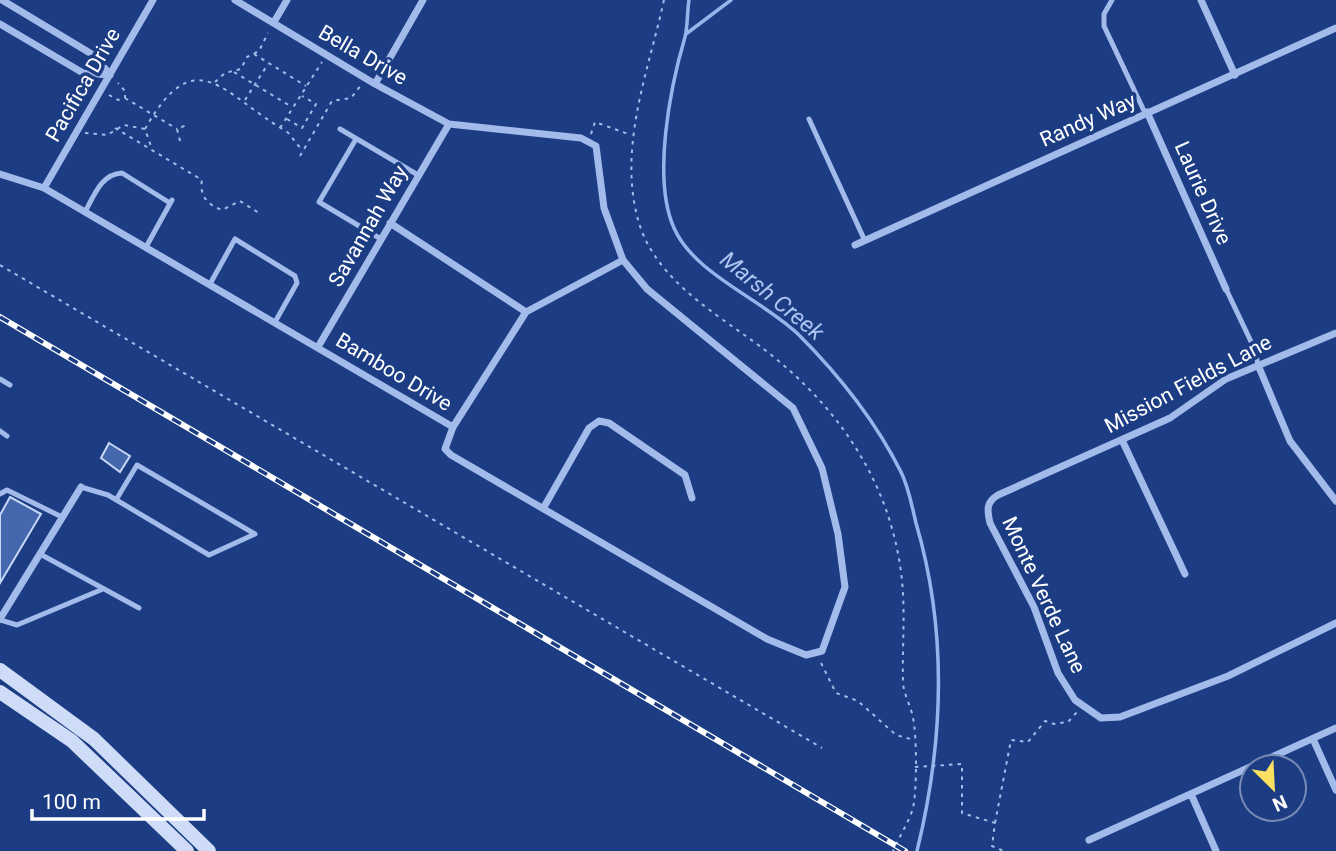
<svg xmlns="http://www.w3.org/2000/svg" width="1336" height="851" viewBox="0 0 1336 851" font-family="Roboto,sans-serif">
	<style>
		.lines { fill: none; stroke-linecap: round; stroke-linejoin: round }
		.stream { stroke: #96b4ec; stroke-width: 3.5 }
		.building { fill: #4467ad; stroke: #c8d8f8; stroke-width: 2 }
		.path { stroke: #a3bbea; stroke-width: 2; stroke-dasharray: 3.5 5; stroke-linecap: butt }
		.lane { stroke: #a3bbea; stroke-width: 5 }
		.street { stroke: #a3bbea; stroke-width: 7 }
		.secondary { stroke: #cfdcf8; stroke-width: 14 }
		.rail-casing { stroke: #fff; stroke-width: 6 }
		.rail { stroke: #1c3d84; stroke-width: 3.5; stroke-dasharray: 10; stroke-linecap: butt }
		.labels { text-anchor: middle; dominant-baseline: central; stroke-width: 7; stroke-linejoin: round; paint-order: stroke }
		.street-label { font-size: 21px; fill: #fff; stroke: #1c3d84 }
		.water-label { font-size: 23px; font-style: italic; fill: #aec5f2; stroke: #1c3d84 }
	</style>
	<rect width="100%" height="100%" fill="#1c3d84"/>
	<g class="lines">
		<path class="stream" d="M 689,0 C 687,12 688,25 685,37 C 670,88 652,179 674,228 C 694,274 763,300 798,334 C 839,375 875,420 901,472 C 909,488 912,507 916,523 C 948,632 944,741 917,851
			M 686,34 L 731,0"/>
	</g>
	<path class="building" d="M 109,443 L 130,456 L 120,472 L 101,458 Z
		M 10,497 L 41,514 L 0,583 L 0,515 Z"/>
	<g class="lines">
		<path class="path" d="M 664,0 C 648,73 617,149 639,223 C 655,276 708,309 750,339 C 829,395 888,473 901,572 C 906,609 902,645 903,683 C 904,695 911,706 913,718 C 917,736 917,790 913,808 C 909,822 899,837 893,851
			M 254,54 L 306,86
			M 234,72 L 292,107
			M 215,82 L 225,73 L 241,69 L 247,57 L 259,51 L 268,33
			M 109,95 L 118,100 L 125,98 L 125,91 L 118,83
			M 125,98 L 177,129
			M 245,100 L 268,64
			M 287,119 L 302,128 L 316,104 L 302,96
			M 115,128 L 202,180 C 199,196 208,205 222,210 L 240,201 L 259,213
			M 280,128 L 322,62
			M 145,129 C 196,38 224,96 286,131 C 293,136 295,145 304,150
			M 85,133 L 107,135 L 124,125 L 145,129 L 152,149
			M 591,134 L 595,122 L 631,135
			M 180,141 L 177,129 L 189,124
			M 300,156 L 332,101 L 351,98 L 361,85
			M 0,265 L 822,748
			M 821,663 L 836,693 L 858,701 L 896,735 L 914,740
			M 915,767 L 962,764 L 962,813 L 995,823 L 992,846 L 1004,851
			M 995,823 L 1011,740 L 1028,742 L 1045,721 L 1054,724 L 1068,722 L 1077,712"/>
		<path class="lane" d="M 1112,0 L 1104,14 L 1104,26 L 1145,113
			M 809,119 L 865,241
			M 340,129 L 418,175
			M 356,139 L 319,202 L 381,239
			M 85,212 C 94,196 101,174 122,173 L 170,203
			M 235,239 L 295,276 L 297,283 L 275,322
			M 146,247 L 172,200
			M 210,284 L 235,239
			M 1226,289 L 1255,350 L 1258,365
			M 0,379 L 10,385
			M 0,431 L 7,436
			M 81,487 L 108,495 L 209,555 L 255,534 L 137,465 L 116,500
			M 0,494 L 7,490 L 62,517
			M 40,554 L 139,608
			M 0,620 L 17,625 L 103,589"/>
		<path class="street" d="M 2,0 L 95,56 L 110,75
			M 1201,0 L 1235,75
			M 274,22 L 287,0
			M 0,24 L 83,73 L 110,75
			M 375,84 L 423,0
			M 1147,112 L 1226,289
			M 0,174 L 44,188 L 453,427 L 526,312 L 623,260 L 604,208 L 596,146 L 581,138 L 449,124 L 375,84 L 235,0
			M 44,188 L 153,0
			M 390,223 L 526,312
			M 855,245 L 1336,28
			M 1336,333 L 1226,379 L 1170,418 L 998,495 C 986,502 987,510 990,523 L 1034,607 L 1058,673 L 1075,700 L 1101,718 L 1120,717 L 1228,676 L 1336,623
			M 318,347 L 449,124
			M 1258,365 L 1290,441 L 1336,501
			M 453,427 L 445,449 L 451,455 L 767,639 L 806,655 L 822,651 L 845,587 L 838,534 L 822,468 L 793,408 L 647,289 L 623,260
			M 1122,440 L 1185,574
			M 544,507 L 589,428 L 599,421 L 609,423 L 685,475 L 692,498
			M 0,619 L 81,487
			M 1313,739 L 1336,790
			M 1191,794 L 1216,851
			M 1089,840 L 1336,728"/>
		<path class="secondary" d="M 0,670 L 94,739 L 209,851
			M 0,692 L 72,741 L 187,851"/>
		<defs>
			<path id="rail" d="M 0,317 L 905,851"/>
		</defs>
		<use href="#rail" class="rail-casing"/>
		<use href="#rail" class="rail"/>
	</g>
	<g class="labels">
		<g class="street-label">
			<text transform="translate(363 55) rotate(30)">Bella Drive</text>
			<text transform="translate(83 85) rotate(-60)">Pacifica Drive</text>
			<text transform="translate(1088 120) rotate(-24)">Randy Way</text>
			<text transform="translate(1203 193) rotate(66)">Laurie Drive</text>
			<text transform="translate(368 226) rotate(-60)">Savannah Way</text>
			<text transform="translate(394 372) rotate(31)">Bamboo Drive</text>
			<text transform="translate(1188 384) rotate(-28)">Mission Fields Lane</text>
			<text transform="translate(1044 595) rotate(65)">Monte Verde Lane</text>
		</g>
		<g class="water-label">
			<text transform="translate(772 296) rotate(39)">Marsh Creek</text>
		</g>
	</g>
	<g transform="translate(1273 788) rotate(156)"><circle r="33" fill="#1c3d84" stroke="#778bb5" stroke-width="2"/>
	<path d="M0-5L12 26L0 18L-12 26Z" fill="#fbe161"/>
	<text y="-10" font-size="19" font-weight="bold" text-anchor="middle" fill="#ffffff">N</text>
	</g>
	<path d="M32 809v10h172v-10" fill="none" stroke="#ffffff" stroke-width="3.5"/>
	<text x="42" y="809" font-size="21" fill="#ffffff" stroke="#1c3d84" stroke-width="5" paint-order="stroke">100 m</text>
</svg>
